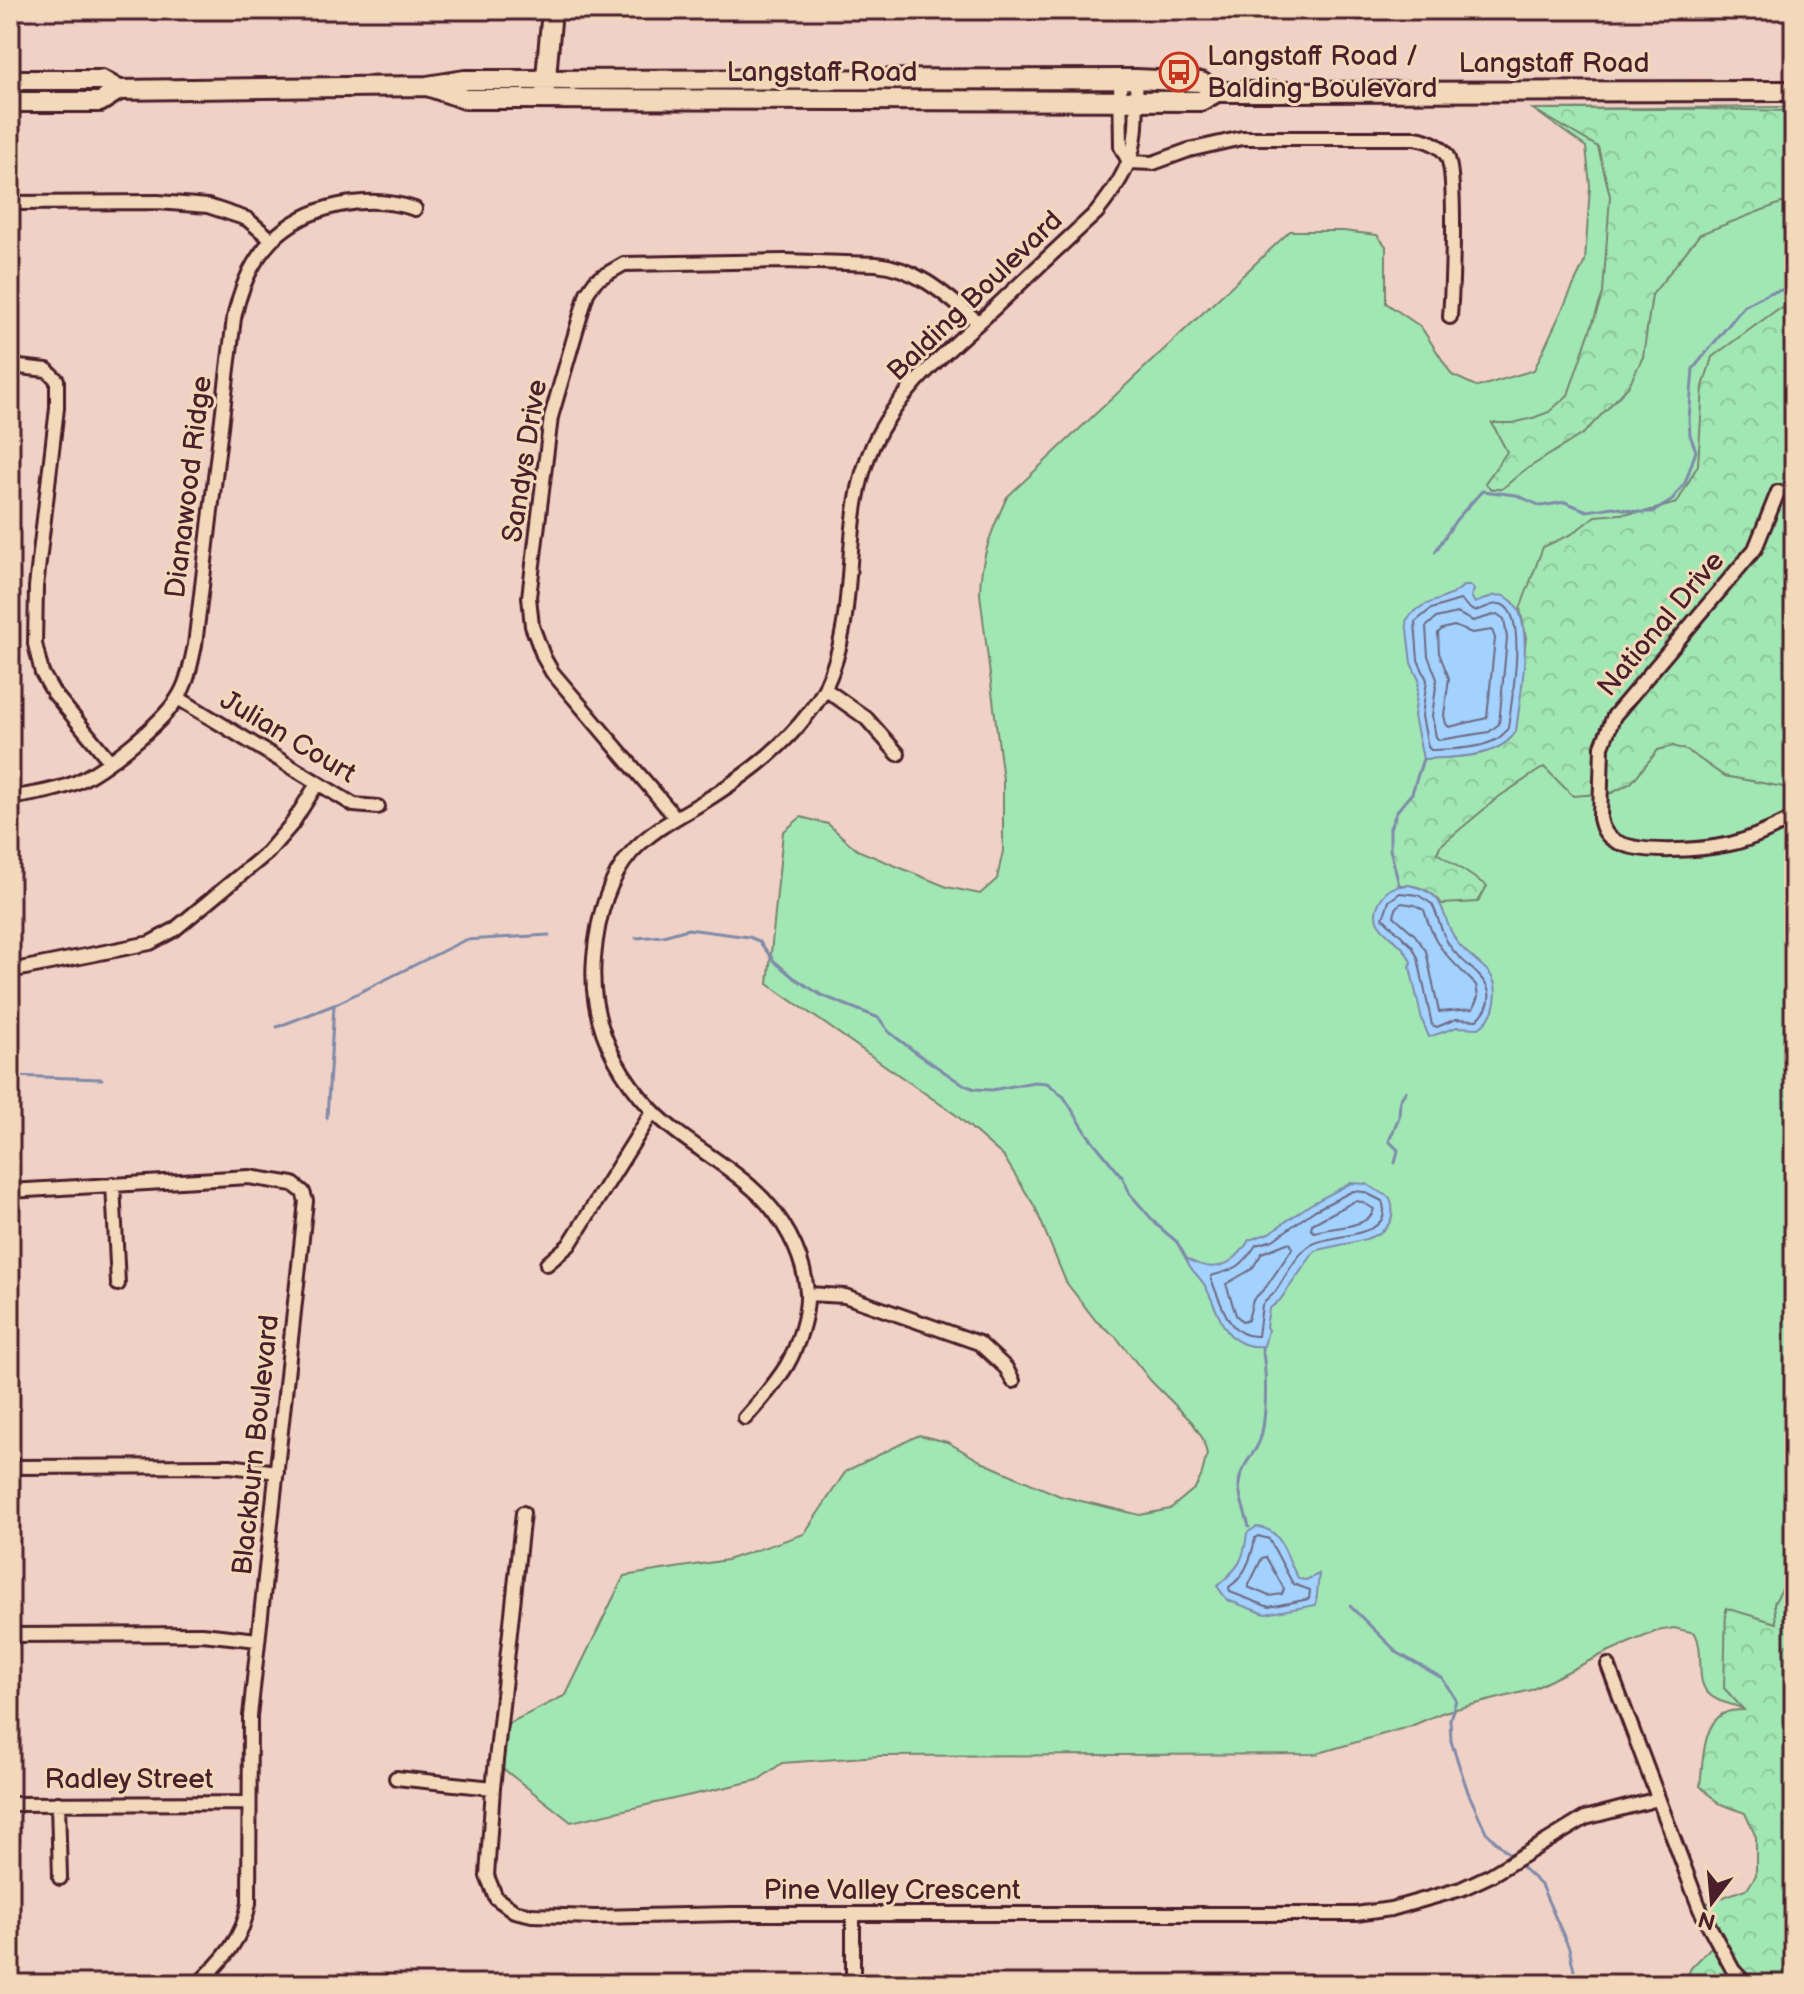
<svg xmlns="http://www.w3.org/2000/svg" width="1804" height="1994" viewBox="0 0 1804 1994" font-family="'Balsamiq Sans',sans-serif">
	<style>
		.grass { fill: #a1e7b3; stroke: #76836f; stroke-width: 2 }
		.forest { fill: url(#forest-crowns); stroke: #76836f; stroke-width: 2 }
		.water { fill: #a3d2fe; stroke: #7f8aaa; stroke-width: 2 }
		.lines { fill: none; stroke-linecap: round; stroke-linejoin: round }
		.shore { stroke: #6e677f; stroke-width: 2 }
		.stream { stroke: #7f8aaa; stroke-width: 3 }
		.street-casing { stroke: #4a1f2b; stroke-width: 18 }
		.secondary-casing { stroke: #4a1f2b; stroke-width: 24 }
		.street { stroke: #f1d9b9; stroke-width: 12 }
		.secondary { stroke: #f1d9b9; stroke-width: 18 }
		.labels { text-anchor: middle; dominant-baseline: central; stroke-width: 6; stroke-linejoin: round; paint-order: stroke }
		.poi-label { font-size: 28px; fill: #4a1f2b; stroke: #f1d9b9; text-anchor: start }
		.street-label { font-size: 28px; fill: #4a1f2b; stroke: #f1d9b9 }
	</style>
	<defs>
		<pattern id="forest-crowns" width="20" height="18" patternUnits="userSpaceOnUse" patternTransform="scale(2)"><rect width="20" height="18" fill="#a1e7b3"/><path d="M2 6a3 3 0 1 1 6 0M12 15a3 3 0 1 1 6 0" fill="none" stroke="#8cc69a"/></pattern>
	</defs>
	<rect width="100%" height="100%" fill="#f0d1c5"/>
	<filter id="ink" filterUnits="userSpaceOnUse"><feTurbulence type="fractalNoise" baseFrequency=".0125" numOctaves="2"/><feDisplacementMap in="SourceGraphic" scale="16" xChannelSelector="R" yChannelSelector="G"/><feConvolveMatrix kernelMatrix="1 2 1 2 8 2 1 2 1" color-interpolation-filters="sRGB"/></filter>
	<g filter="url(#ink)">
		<path class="grass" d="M 1794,107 L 1794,1768 C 1781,1751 1768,1727 1752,1714 C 1738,1702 1719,1706 1707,1692 C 1695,1678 1705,1652 1695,1633 L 1674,1628 L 1657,1631 L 1607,1652 L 1531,1690 L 1444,1712 L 1411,1726 L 1316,1754 L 879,1756 L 782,1763 L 758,1780 L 571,1822 L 501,1767 L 499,1728 L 566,1695 L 624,1576 L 727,1560 L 804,1534 L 846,1471 L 919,1435 L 947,1442 L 984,1463 L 1060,1496 L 1140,1515 L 1170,1509 L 1195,1488 L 1201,1477 L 1207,1454 L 1203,1439 L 1192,1422 L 1151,1381 L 1116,1337 L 1096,1321 L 1066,1282 L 1035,1207 L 1004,1157 L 956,1115 L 768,984 L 783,832 L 801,817 L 828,824 L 857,850 L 947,887 L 980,894 L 997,879 L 1003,851 L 1003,780 L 980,594 C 980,559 992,529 1007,497 L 1290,231 L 1343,231 L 1377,235 L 1386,246 L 1386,303 L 1421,327 L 1452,375 L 1478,387 L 1534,370 L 1585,261 L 1590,186 L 1586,147 L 1533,109 Z"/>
		<path class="forest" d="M 1533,109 L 1702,109 L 1794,111 L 1794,203 L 1781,203 L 1700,234 L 1652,295 L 1643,357 L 1628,387 L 1584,433 L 1522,472 L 1502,489 L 1491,489 L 1485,483 L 1507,452 L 1492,423 L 1513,423 L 1533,418 L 1549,412 L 1568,395 L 1603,293 L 1610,196 L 1598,147 Z
			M 1794,307 L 1794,789 L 1724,776 L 1688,751 L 1673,746 L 1658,750 L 1631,783 L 1612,793 L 1573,796 L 1544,767 L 1500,796 L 1440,846 L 1437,853 L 1487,886 L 1478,902 L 1442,904 C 1432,890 1416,884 1399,885 L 1390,849 L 1390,828 L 1397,811 L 1412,793 L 1423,759 C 1451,757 1500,759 1516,731 L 1526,637 L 1520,609 L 1543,547 L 1572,534 L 1595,516 L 1644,512 L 1677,503 L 1698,465 L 1703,387 L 1712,357 L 1778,309 Z
			M 1794,1569 L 1794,1984 L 1689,1984 L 1686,1979 L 1691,1968 L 1714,1944 L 1703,1917 L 1705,1904 L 1748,1888 L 1756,1875 L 1756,1837 L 1745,1813 L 1718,1803 L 1700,1786 C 1703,1764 1702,1723 1725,1713 C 1730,1710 1739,1710 1744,1710 L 1724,1688 L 1726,1608 L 1776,1623 L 1774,1603 Z"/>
		<path class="water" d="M 1463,586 L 1471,586 L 1474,590 L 1471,596 L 1475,603 C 1484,600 1494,593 1504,596 C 1540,609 1519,701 1516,731 C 1500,759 1451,757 1423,759 L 1414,716 L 1419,680 L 1411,663 L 1406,621 C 1422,597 1446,604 1463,586 Z
			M 1409,885 C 1453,896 1436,913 1458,943 C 1474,965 1501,968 1495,1002 C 1493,1013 1488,1022 1479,1028 L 1457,1027 L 1429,1037 L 1422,1020 L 1410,967 L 1411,962 C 1408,956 1406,951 1401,946 C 1385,931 1367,922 1381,899 C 1388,887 1397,886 1409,885 Z
			M 1351,1183 L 1366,1184 L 1390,1198 C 1406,1244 1341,1241 1315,1251 L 1280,1300 L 1269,1309 L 1266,1327 L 1268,1330 L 1264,1346 C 1221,1350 1220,1310 1204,1284 C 1198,1275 1189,1269 1186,1258 C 1213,1275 1234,1266 1249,1240 L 1269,1233 L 1311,1204 Z
			M 1256,1527 C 1285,1528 1285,1560 1299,1579 L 1306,1580 L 1319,1574 L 1316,1605 L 1265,1614 L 1227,1600 L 1217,1586 C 1238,1568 1244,1562 1247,1533 Z"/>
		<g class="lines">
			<path class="shore" d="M 1460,600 L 1473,611 C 1483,610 1495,601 1503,605 C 1528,618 1511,703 1508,728 C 1496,750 1453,749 1431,750 L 1428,747 L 1422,716 L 1427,680 L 1418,660 L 1415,622 L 1431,609 Z
				M 1457,613 L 1473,621 L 1497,614 L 1504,619 L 1507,638 L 1499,724 L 1489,732 L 1439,740 L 1436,737 L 1432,716 L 1437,679 L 1428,656 L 1426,627 L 1436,618 Z
				M 1454,626 L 1472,633 L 1492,630 L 1495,638 L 1487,718 L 1449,727 L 1446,724 L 1444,715 L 1449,678 L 1439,653 L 1438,633 L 1442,629 Z
				M 1400,893 L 1418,895 L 1432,904 C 1440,919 1440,934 1452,949 C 1469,971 1510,988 1477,1020 L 1456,1019 L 1437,1027 L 1432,1025 L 1418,958 L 1412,946 L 1383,918 L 1389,901 Z
				M 1402,903 L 1415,905 L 1424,910 C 1436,950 1448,957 1476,985 L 1478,997 L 1473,1009 L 1439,1012 L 1426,951 L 1415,935 L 1394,916 L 1397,906 Z
				M 1353,1191 L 1364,1192 L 1382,1201 C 1397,1241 1325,1232 1308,1247 C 1294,1258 1285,1278 1275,1292 C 1271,1297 1266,1300 1262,1305 L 1258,1336 C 1227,1338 1222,1302 1211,1280 L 1211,1276 C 1236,1269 1241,1268 1256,1245 L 1273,1240 L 1315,1210 Z
				M 1355,1201 L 1362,1202 L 1374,1209 C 1369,1229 1333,1226 1315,1232 L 1311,1230 L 1312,1224 Z
				M 1287,1243 L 1291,1244 L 1292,1249 L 1266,1287 L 1253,1300 L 1248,1320 L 1243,1322 L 1236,1315 L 1226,1284 L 1252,1269 L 1262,1253 Z
				M 1258,1536 L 1269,1539 L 1293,1584 L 1310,1590 L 1309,1599 L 1269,1607 L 1230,1592 L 1229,1587 C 1246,1576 1252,1557 1255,1538 Z
				M 1266,1557 L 1284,1589 L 1282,1594 L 1269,1596 L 1248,1587 L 1262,1558 Z"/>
			<path class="stream" d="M 1435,552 L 1456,520 L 1482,491 L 1516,495 L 1541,506 L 1565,502 L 1587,511 L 1613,507 L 1638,512 L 1653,512 L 1671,501 L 1685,483 L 1696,451 L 1690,435 L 1689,419 L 1693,369 L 1744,306 L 1769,293 L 1794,287
				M 1399,885 L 1390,849 L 1390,828 L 1397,811 L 1412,793 L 1423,759
				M 636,938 L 663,936 L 688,929 L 749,937 L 759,941 L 774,961 L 793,977 L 821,995 L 879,1018 L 889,1032 L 918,1054 L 962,1084 L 975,1089 L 992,1090 L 1034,1082 L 1047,1083 L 1064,1097 L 1088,1135 L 1123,1178 L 1130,1194 L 1157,1225 L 1177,1242 L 1186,1258
				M 277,1027 L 334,1005 L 465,940 L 549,935
				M 10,1076 L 102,1079
				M 327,1118 L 334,1006
				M 1395,1163 L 1398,1150 L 1389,1141 L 1399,1117 L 1400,1100 L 1406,1091
				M 1249,1527 C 1246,1514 1239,1498 1239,1485 C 1239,1467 1254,1456 1260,1440 C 1267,1418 1267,1371 1262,1348
				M 1350,1606 L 1398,1653 L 1442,1678 L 1456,1700 L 1450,1719 L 1451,1741 L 1468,1792 L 1486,1832 L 1509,1854
				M 1522,1867 L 1541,1885 L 1569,1948 L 1577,1984"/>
			<defs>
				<path id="street" d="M 1120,79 L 1121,147 L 1129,162
					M 1129,162 L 1153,163 L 1189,150 L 1242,138 L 1415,138 C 1427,140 1440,144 1447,156 C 1457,174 1452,290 1450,317
					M 10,203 L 158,202 L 208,206 L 247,219 L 272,240
					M 10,366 L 47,370 L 57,380 L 57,408 L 36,587 L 35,644 L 42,673 L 53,692 L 109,760
					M 1778,492 L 1755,549 L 1614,716 L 1602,746 L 1600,818 C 1602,827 1604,833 1612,839 C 1636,856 1702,850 1730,844 C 1752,839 1774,828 1794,818
					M 825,689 L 866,718 L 898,754
					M 178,698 L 354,805 L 378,807
					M 10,798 C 32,794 56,791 77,782 C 105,769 160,725 177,699 C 188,683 191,663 195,645 L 234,318 C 240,290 251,262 271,241 C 307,204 368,193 415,209
					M 676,818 L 552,672 L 544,658 L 532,626 L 529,597 L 551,417 L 587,293 L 596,280 L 624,264 L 785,261 L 876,264 C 918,268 947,296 978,322
					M 10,971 L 150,943 L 174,930 L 267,853 L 292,824 L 317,784
					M 113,1184 L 118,1284
					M 10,1191 L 249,1177 L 293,1184 L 303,1192 L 306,1201 L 250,1716 L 249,1903 C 243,1939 223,1960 198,1984
					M 547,1264 L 569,1245 L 653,1111
					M 807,1294 L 845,1296 L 979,1343 L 1006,1368 L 1013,1381
					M 745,1418 C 760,1401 775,1385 787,1365 C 798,1346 808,1314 807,1293 C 804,1253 781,1213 752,1188 C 720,1159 680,1140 651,1109 C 612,1067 589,1016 594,958 C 597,922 607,881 631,853 C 651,830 680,816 705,801 C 740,779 772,756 799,725 C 808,714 819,701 825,688 C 862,611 838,522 873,445 C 897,392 945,353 987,315 C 1024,280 1060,246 1097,212 C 1137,161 1138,143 1136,79
					M 10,1467 L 230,1466 L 277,1472
					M 523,1513 L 493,1788 L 487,1876 L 496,1898 L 514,1911 L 532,1915 L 595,1917 L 732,1914 L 1356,1914 L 1391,1909 L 1461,1889 L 1491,1875 L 1585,1818 L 1658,1799
					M 10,1635 L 202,1634 L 258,1640
					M 1608,1665 L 1700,1909 L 1733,1970 L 1746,1984
					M 396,1778 L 493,1788
					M 58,1803 L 60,1878
					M 10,1804 L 249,1803
					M 853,1915 L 853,1984"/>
				<path id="secondary" d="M 10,80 L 102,80 L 119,90
					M 427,86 L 465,99 L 515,99 L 1201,101 L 1217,92 L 1794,91
					M 545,88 L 552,10
					M 10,102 L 100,102 L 119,90 L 427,86 L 465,80 L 1136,79 L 1201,82 L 1217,92"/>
			</defs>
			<use href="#street" class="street-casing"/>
			<use href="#secondary" class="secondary-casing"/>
			<use href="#street" class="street"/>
			<use href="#secondary" class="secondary"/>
		</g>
	</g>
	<defs>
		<symbol id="bus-ring" viewBox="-11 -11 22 22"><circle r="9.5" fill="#f1d9b9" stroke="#c8321e" stroke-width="1.5"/><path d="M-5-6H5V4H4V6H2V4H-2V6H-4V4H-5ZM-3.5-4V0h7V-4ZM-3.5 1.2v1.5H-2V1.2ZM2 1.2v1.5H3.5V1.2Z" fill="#c8321e"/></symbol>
	</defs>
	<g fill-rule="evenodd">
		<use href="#bus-ring" x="1157" y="50" width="44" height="44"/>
	</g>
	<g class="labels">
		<g class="poi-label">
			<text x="1207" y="56">Langstaff Road /<tspan x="1207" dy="32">Balding Boulevard</tspan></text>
		</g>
		<g class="street-label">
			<text x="1554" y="63">Langstaff Road</text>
			<text x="822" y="72">Langstaff Road</text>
			<text transform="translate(975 296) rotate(-44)">Balding Boulevard</text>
			<text transform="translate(525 461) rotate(-81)">Sandys Drive</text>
			<text transform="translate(189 487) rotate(-83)">Dianawood Ridge</text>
			<text transform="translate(1661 624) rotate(-50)">National Drive</text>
			<text transform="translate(288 737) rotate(31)">Julian Court</text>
			<text transform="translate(256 1445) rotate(-84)">Blackburn Boulevard</text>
			<text x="129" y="1779">Radley Street</text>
			<text x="892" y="1890">Pine Valley Crescent</text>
		</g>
	</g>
	<rect width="1804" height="1994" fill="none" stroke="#f1d9b9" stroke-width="40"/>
	<rect x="20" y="20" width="1764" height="1954" fill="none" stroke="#4a1f2b" stroke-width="3" filter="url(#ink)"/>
	<g transform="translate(1712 1902) rotate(196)" stroke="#f1d9b9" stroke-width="6" paint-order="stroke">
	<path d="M0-6L14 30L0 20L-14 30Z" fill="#4a1f2b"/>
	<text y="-12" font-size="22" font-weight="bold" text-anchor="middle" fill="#4a1f2b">N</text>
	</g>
</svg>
